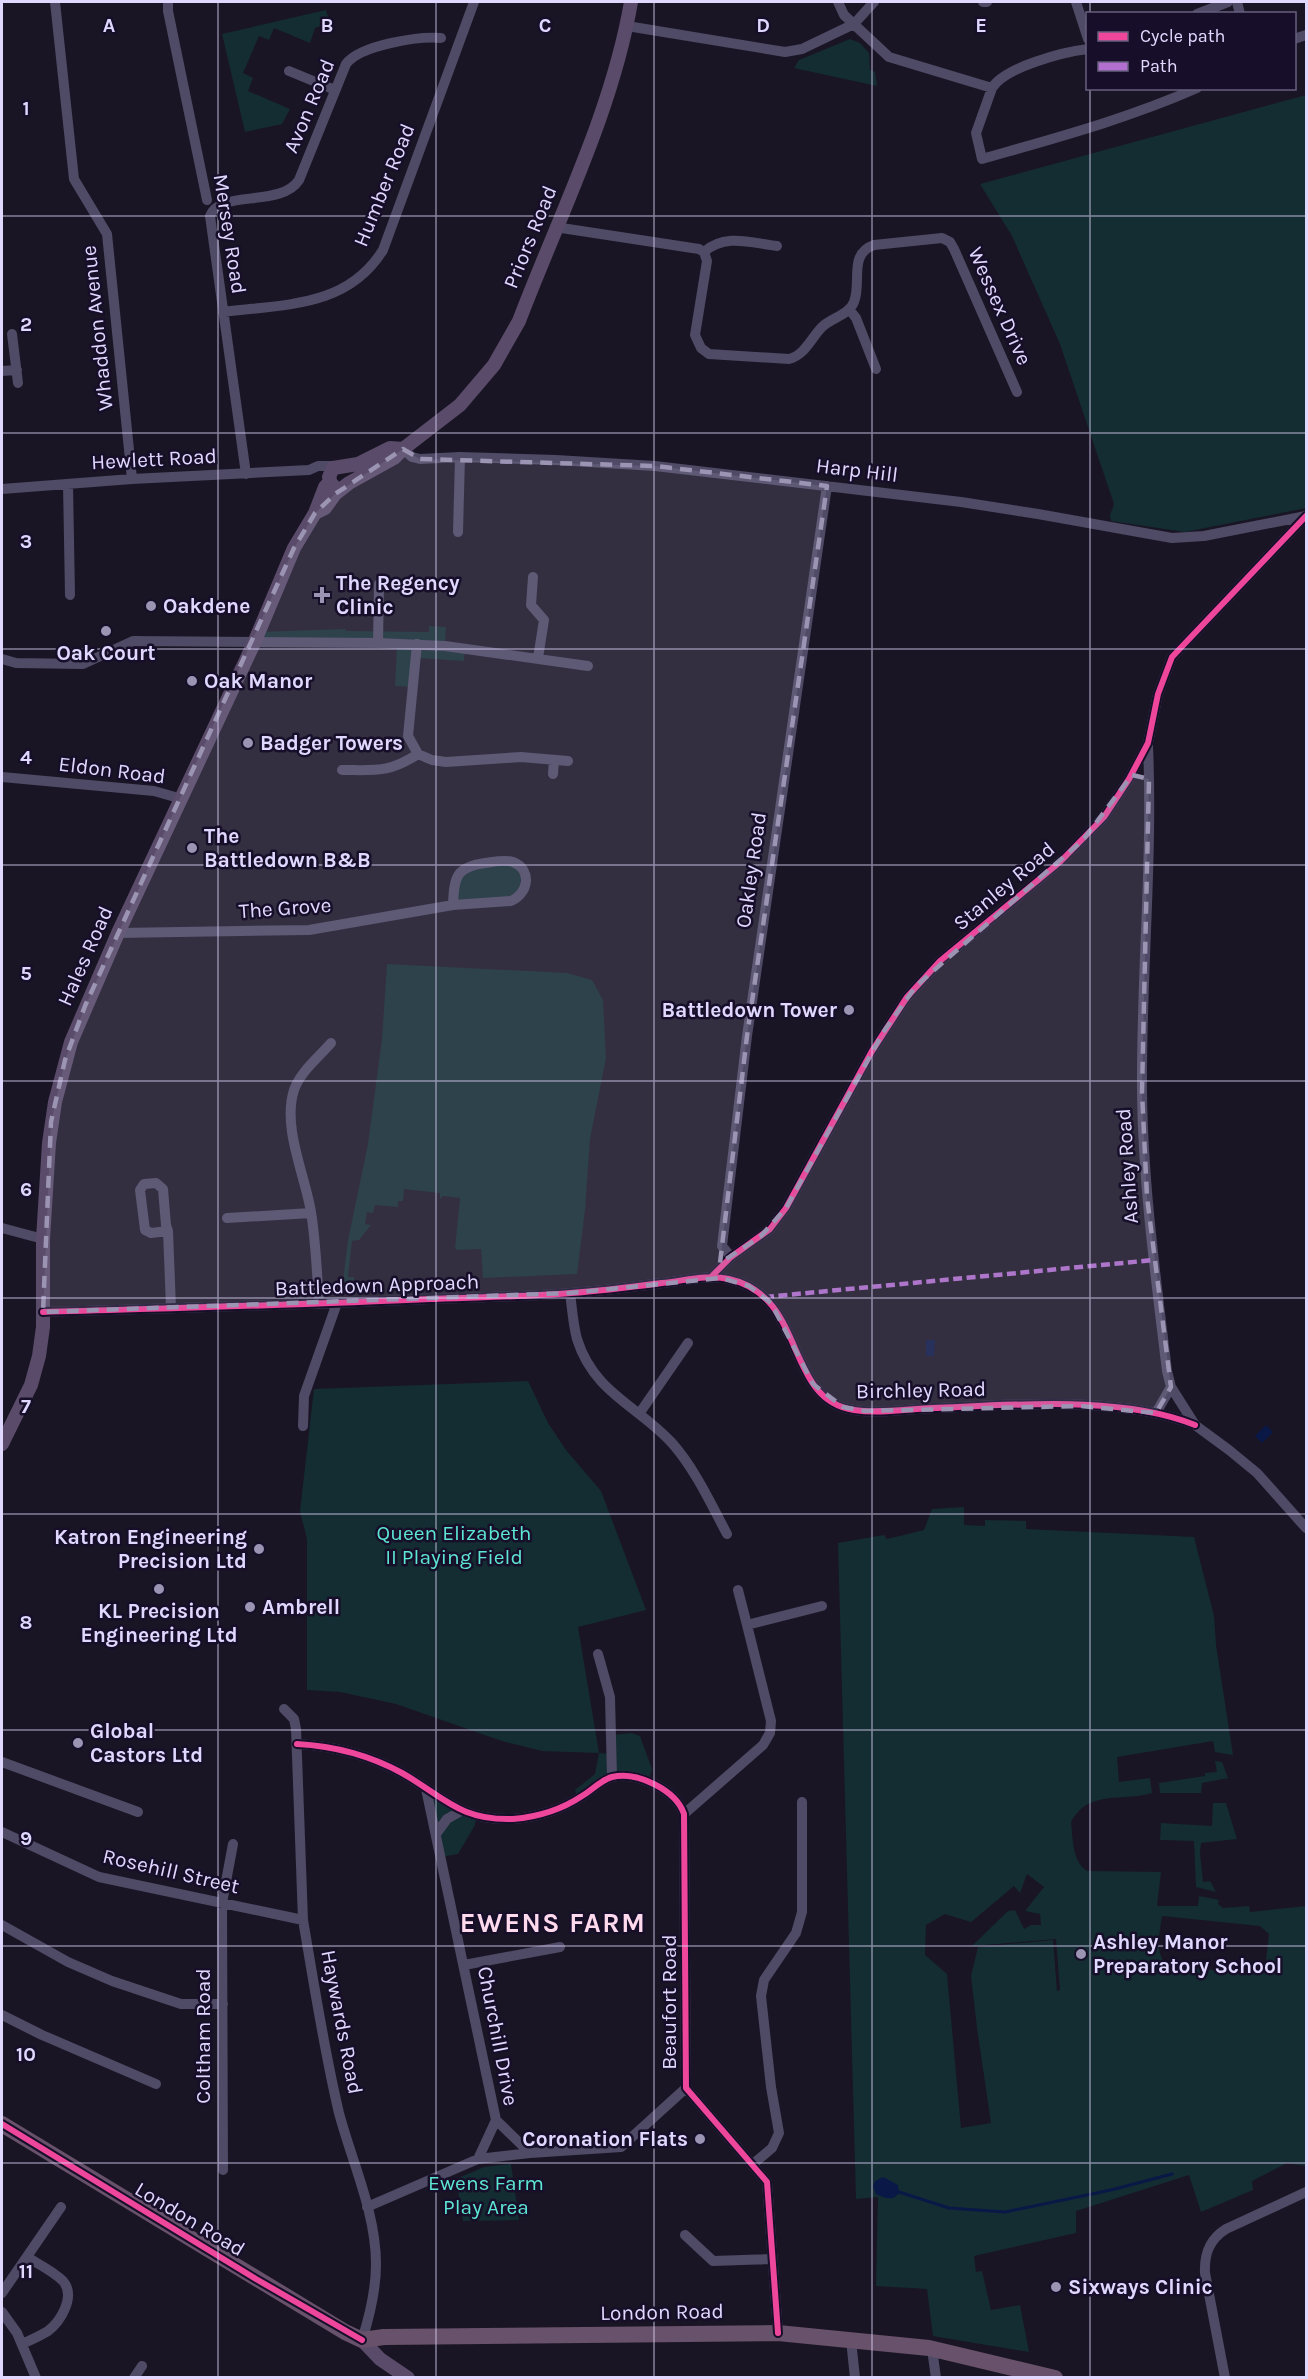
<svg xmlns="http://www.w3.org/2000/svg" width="1308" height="2379" viewBox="0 0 1308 2379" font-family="Karla,sans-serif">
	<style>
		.green { fill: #132d32; fill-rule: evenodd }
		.water { fill: #0a1847 }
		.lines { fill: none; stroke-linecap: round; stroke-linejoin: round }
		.stream { stroke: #0a1847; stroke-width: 3 }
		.minor { stroke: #4f4a65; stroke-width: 10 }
		.major { stroke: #594b69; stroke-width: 14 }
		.highway { stroke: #68516a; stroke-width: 16 }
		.quiet { stroke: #b36fd0; stroke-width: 4.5; stroke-dasharray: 9 4.5; stroke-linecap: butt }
		.cycleway-casing { stroke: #170f2a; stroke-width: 10 }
		.cycleway { stroke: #ed469a; stroke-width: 6 }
		.marked { fill: #9b94b2; fill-opacity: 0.2; stroke: #9b94b2; stroke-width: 4.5; stroke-dasharray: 12 8; stroke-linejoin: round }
		.grid { fill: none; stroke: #e1d8ff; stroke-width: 1.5; stroke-opacity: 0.55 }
		.poi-dot { fill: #9b94b2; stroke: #170f2a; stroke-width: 2 }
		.labels { text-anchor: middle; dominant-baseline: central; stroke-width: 5; stroke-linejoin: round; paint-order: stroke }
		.street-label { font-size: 21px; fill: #e1d8ff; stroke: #170f2a }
		.poi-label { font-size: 21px; font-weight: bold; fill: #e1d8ff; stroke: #170f2a; text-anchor: start }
		.park-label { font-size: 21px; fill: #5de6d4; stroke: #170f2a }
		.district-label { font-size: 27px; font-weight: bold; letter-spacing: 1.5px; fill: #ffdaed; stroke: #170f2a }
		.grid-label { font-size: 20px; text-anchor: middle; font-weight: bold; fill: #e1d8ff; stroke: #170f2a; stroke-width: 5; stroke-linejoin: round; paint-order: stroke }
	</style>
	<rect width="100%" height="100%" fill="#1a1524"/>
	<path class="green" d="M 326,10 L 330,23 L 315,28 L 310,43 L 274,28 L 269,40 L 259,36 L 243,73 L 253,78 L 248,91 L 290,109 L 282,124 L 245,132 L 222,34 Z
		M 850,39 L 860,43 L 869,53 L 870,70 L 875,72 L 877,86 L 794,68 L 799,60 Z
		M 1306,95 L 1306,508 L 1185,532 L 1111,521 L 1110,515 L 1114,504 L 1060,344 L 1012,236 L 980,184 Z
		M 429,626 L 446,627 L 445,646 L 465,648 L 464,661 L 417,658 L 413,687 L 395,686 L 397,644 L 254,643 L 258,632 L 345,629 L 346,631 L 429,632 Z
		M 509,860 L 522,869 L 519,897 L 453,905 L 459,873 Z
		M 387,964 L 567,973 L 592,980 L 603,1000 L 606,1058 L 590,1139 L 585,1210 L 577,1274 L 483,1278 L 481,1249 L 457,1250 L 455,1248 L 460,1198 L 443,1196 L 440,1199 L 440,1193 L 404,1189 L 403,1201 L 398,1201 L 398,1207 L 375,1205 L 373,1213 L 367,1212 L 365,1224 L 371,1225 L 359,1240 L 352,1241 L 348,1277 L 354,1277 L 354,1280 L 342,1288 L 348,1240 L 368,1144 L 382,1039 Z
		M 528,1381 L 548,1423 L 566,1450 L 601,1491 L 646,1610 L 578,1627 L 599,1753 L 612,1754 L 612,1735 L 632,1733 L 640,1736 L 652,1769 L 648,1783 L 623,1776 L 578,1798 L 575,1790 L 595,1774 L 599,1753 L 542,1751 L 502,1741 L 396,1704 L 340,1692 L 307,1690 L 307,1539 L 300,1511 L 314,1389 Z
		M 964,1507 L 964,1525 L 985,1526 L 985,1520 L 1026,1521 L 1026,1529 L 1194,1537 L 1214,1616 L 1216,1645 L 1233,1755 L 1215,1752 L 1213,1741 L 1117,1757 L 1119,1782 L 1150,1778 L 1152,1793 C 1123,1802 1088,1789 1071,1822 C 1073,1839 1072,1861 1087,1871 L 1161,1872 L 1157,1906 L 1198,1906 L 1199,1896 L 1219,1900 L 1218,1904 L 1223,1908 L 1249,1906 L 1250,1912 L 1306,1906 L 1306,2166 L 1287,2163 L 1252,2181 L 1253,2190 L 1201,2212 L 1189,2175 L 1076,2211 L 1076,2233 L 974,2256 L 976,2272 L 982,2271 L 991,2310 L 1020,2305 L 1029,2352 L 933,2336 L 927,2289 L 876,2286 L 878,2197 L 856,2199 L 838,1543 L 884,1535 L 887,1539 L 924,1530 L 932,1509 ZM 1027,1874 L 1044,1887 L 1025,1911 L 1040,1914 L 1041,1925 L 1031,1925 L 1024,1929 L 1015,1910 L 1008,1911 L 972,1946 L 1056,1939 L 1060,1990 L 1057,1991 L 1053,1940 L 978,1947 L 971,1976 L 977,2028 L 991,2123 L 961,2128 L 947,1974 L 925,1955 L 926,1925 L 945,1914 L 971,1922 L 1014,1886 L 1020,1893 ZM 1162,1916 L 1260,1926 L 1269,1934 L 1265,1969 L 1233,1966 L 1233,1972 L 1193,1968 L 1193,1964 L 1164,1961 C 1155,1950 1160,1930 1162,1916 Z
		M 1215,1761 L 1222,1762 L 1228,1778 L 1202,1783 L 1201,1793 L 1160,1793 L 1159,1783 L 1205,1776 L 1205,1773 L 1217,1772 Z
		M 426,1789 L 476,1816 L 475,1825 L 458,1854 L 441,1857 Z
		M 1213,1803 L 1226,1803 L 1237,1839 L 1201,1843 L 1200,1853 L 1203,1882 L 1210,1881 L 1216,1892 L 1196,1887 L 1194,1841 L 1160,1840 L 1161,1823 L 1212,1826 Z
		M 511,2164 L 519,2220 L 463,2221 L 456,2179 L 484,2167 Z"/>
	<path class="water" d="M 926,1340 L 935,1340 L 934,1356 L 926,1356 Z
		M 1266,1425 L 1273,1432 L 1262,1443 L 1255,1436 Z
		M 883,2177 L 898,2185 L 899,2192 C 894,2202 885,2198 876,2194 L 873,2186 L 875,2181 Z"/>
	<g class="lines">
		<path class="stream" d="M 899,2192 L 949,2208 L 1005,2212 L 1111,2190 L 1172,2174"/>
		<path class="minor" d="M 55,2 L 74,179 L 107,234 L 132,479
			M 168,2 L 168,11 L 207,200
			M 838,2 L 844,15 L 889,57 L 992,88 C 1005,67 1063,52 1088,49
			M 983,2 L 987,2
			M 1076,2 L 1088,39
			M 1237,2 L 1240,14
			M 1197,14 L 1228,2
			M 627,26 L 785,52 L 802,49 L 854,24 L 874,2
			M 1294,39 L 1306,35
			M 289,71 L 335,90
			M 992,88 L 976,133 L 982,159 C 1055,138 1127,119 1197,88
			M 555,227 L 699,249 L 704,252
			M 704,252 L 707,261 L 695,335 L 701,348 L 709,354 L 789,359 C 805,355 811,338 822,327 C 831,318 849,315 854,302 C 862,282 848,254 874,245 L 942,238 L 950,242 L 954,249 L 1017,392
			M 704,252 C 725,233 751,243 777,246
			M 849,309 L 856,318 L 876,369
			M 223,312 C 284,304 347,308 383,250 L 474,2
			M 12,334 L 18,383
			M 2,371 L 17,370
			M 403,449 L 412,457 L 420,459 L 460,457 L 556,460 L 655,466 L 961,502 L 1038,514 L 1172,538 L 1204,536 L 1306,516
			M 246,474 L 210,216 C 220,189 281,208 299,180 L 346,64 C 360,45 419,36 441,38
			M 68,484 L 70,595
			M 2,489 L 132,479 L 309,470 L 318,466 L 339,466
			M 458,532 L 460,457
			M 533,577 L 531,605 L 544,620 L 538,658
			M 378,643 L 379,584
			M 417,644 L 408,736 L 418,754 L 432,760 L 446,762 L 521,757 L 568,761
			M 2,659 L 16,663 L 83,664 L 133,641 L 378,643 L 445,646 L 588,666
			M 1148,746 C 1153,861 1141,976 1142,1091 C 1143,1185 1156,1279 1167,1371 L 1171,1387 L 1195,1425 L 1229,1450 L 1257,1473 L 1306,1528
			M 342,770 C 376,770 389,773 418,754
			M 553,774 L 554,760
			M 2,777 L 154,791 L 182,799
			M 118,933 L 309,930 L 453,905 L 511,901 C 528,894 533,870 513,862 C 505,859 493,862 485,863 C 456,867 454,877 453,905
			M 227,1218 L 311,1213
			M 2,1228 L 43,1239
			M 168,1231 L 151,1233 L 145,1230 L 140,1190 L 144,1184 L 156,1183 L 163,1189 L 166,1225 L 168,1231 L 171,1308
			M 731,1257 L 722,1246 L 747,1036 L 827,486
			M 711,1277 L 731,1257 L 770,1229 L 786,1208 L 872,1051 L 907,997 L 940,961 L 1060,862 L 1104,817 L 1129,779 L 1148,743 L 1158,694 L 1172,657 L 1306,516
			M 570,1293 C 572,1308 573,1324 577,1339 C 594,1393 637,1405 672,1443 C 695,1469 711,1504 727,1534
			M 319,1304 C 317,1274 316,1243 311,1212 C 305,1175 282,1127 294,1090 C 300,1072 319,1057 331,1043
			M 43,1312 C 172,1308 301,1305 430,1299 C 476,1297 524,1297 571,1293 C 601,1291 632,1287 662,1283 C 684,1281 707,1274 729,1279 C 808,1297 783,1399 854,1410 C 879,1414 908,1409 933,1408 C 1011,1405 1123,1395 1195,1425
			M 1156,1413 L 1171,1387
			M 639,1414 L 688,1343
			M 303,1426 L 304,1396 L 337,1303
			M 738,1590 L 747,1625
			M 598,1654 L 610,1697 L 612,1777
			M 284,1709 L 294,1719 L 296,1729 L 303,1920 C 314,1984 324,2050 339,2113 C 352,2162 376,2213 376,2264 C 376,2291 370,2315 362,2340
			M 297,1744 C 334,1746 369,1755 402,1773 C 444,1797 460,1821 513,1819 C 537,1817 561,1810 582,1796 C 592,1790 601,1780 612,1777 C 637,1771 676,1790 684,1814 L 686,2088 L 767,2182 L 778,2333
			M 2,1762 L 138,1812
			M 426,1789 L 496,2120 L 478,2159
			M 684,1814 L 763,1745 L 770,1733 L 771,1721 L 747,1625 L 822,1606
			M 2,1832 L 99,1877 L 303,1920
			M 436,1834 L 447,1819 L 461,1811
			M 2,1925 L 68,1962 L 112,1981 L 181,2004 L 223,2004
			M 464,1965 L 560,1947
			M 2,2015 L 42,2035 L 156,2084
			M 496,2120 L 530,2153
			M 753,2164 L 772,2148 L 779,2133 L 771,2087 L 761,1996 L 764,1980 L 796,1933 L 802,1912 L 802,1802
			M 223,2170 L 222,1903 L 233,1844
			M 367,2207 L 478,2159 L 530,2153 L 621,2147 L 686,2088
			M 685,2235 L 713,2261 L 771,2259
			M 2,2293 L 61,2207
			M 2,2312 L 17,2333 L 36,2378
			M 851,2340 L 855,2378
			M 22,2344 C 31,2340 40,2336 48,2331 C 61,2321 76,2296 63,2281 C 53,2271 38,2264 27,2257
			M 932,2349 L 936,2378
			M 134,2378 L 142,2366
			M 1225,2378 L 1205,2273 C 1204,2253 1210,2239 1226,2229 L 1306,2192"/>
		<path class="major" d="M 335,487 L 331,484 L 329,477 L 333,468 L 358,464 L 390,448 L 403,449
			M 315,513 L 325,508 L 335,494 L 349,483 L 394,458 L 403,449 L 460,405 L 494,365 L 519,321 C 559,216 612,112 631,2
			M 2,1444 L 31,1385 L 39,1356 L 43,1327 L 43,1239 L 49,1143 L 55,1102 L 71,1042 L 118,933 L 254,643 L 294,548 L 315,513 L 325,487 L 330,482
			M 362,2340 L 380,2359 L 408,2378"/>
		<path class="highway" d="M 2,2124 L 345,2332 L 362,2340 L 384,2337 L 778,2333 L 929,2348 L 1055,2378"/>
		<path class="quiet" d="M 765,1297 L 1154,1260"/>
		<defs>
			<path id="cycleway" d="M 711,1277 L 731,1257 L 770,1229 L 786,1208 L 872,1051 L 907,997 L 940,961 L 1060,862 L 1104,817 L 1129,779 L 1148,743 L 1158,694 L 1172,657 L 1306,516
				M 43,1312 C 172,1308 301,1305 430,1299 C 476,1297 524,1297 571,1293 C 601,1291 632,1287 662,1283 C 684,1281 707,1274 729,1279 C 808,1297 783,1399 854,1410 C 879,1414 908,1409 933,1408 C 1011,1405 1123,1395 1195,1425
				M 297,1744 C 334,1746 369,1755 402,1773 C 444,1797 460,1821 513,1819 C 537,1817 561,1810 582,1796 C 592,1790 601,1780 612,1777 C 637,1771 676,1790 684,1814 L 686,2088 L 767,2182 L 778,2333
				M 2,2124 L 256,2279 L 362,2340"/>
		</defs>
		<use href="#cycleway" class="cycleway-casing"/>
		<use href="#cycleway" class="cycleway"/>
	</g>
	<path class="marked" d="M 403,449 L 420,459 L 655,466 L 827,486 L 747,1036 L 720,1263 L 760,1237 L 786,1208 L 884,1031 L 916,986 L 1083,840 L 1132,775 L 1149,779 L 1142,1092 L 1147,1197 L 1171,1387 L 1156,1413 L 1080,1406 L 865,1411 L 843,1407 L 813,1384 L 771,1303 L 749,1286 L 721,1278 L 570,1293 L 43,1312 L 51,1122 L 65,1060 L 85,1006 L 294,548 L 315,513 L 335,494 Z"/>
	<path class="grid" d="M 218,2 L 218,2378M 436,2 L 436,2378M 654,2 L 654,2378M 872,2 L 872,2378M 1090,2 L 1090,14M 1090,88 L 1090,2378M 2,216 L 1306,216M 2,433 L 1306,433M 2,649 L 1306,649M 2,865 L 1306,865M 2,1081 L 1306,1081M 2,1298 L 1306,1298M 2,1514 L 1306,1514M 2,1730 L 1306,1730M 2,1946 L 1306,1946M 2,2163 L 1306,2163"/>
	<g class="poi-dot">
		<path d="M319 586h6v6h6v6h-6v6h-6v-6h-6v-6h6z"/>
		<circle cx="151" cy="606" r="6"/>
		<circle cx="106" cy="631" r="6"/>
		<circle cx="192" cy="681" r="6"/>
		<circle cx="248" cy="743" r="6"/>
		<circle cx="192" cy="848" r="6"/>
		<circle cx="849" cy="1010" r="6"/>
		<circle cx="259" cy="1549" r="6"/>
		<circle cx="159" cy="1589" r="6"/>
		<circle cx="250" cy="1607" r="6"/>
		<circle cx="78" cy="1743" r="6"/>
		<circle cx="1081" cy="1954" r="6"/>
		<circle cx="700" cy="2139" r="6"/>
		<circle cx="1056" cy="2287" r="6"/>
	</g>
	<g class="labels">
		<g class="street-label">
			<text transform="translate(309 106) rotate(-67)">Avon Road</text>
			<text transform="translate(384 185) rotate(-68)">Humber Road</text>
			<text transform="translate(230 234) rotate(81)">Mersey Road</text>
			<text transform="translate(530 237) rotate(-68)">Priors Road</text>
			<text transform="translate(1000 306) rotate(66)">Wessex Drive</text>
			<text transform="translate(97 328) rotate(-96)">Whaddon Avenue</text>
			<text transform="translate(154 459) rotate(-3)">Hewlett Road</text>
			<text transform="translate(857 470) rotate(7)">Harp Hill</text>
			<text transform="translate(112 770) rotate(7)">Eldon Road</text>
			<text transform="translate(751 870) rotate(-82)">Oakley Road</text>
			<text transform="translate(1004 886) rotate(-40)">Stanley Road</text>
			<text transform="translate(285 908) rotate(-4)">The Grove</text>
			<text transform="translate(85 956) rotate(-66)">Hales Road</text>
			<text transform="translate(1127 1166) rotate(-94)">Ashley Road</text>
			<text transform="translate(377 1285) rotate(-2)">Battledown Approach</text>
			<text transform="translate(921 1390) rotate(-1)">Birchley Road</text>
			<text transform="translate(171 1871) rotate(13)">Rosehill Street</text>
			<text transform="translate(669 2002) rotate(-90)">Beaufort Road</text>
			<text transform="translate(342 2022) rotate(79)">Haywards Road</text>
			<text transform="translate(203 2036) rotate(-90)">Coltham Road</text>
			<text transform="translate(498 2036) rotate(79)">Churchill Drive</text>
			<text transform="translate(190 2219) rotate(31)">London Road</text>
			<text transform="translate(662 2312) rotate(-1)">London Road</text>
		</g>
		<g class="poi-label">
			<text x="336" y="583">The Regency<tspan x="336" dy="24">Clinic</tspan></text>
			<text x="163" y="606">Oakdene</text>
			<text x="106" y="653" text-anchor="middle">Oak Court</text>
			<text x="204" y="681">Oak Manor</text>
			<text x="260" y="743">Badger Towers</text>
			<text x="204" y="836">The<tspan x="204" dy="24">Battledown B&amp;B</tspan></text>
			<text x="837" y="1010" text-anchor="end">Battledown Tower</text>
			<text x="247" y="1537" text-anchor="end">Katron Engineering<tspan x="247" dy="24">Precision Ltd</tspan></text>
			<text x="262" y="1607">Ambrell</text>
			<text x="159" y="1611" text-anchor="middle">KL Precision<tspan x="159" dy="24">Engineering Ltd</tspan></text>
			<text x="90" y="1731">Global<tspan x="90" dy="24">Castors Ltd</tspan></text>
			<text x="1093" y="1942">Ashley Manor<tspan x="1093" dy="24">Preparatory School</tspan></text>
			<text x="688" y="2139" text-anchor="end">Coronation Flats</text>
			<text x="1068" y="2287">Sixways Clinic</text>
		</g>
		<g class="park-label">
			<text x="454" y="1533">Queen Elizabeth<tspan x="454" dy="24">II Playing Field</tspan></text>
			<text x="486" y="2183">Ewens Farm<tspan x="486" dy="24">Play Area</tspan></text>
		</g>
		<g class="district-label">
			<text x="553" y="1923">EWENS FARM</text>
		</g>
	</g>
	<g class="grid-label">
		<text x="109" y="32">A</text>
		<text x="327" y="32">B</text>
		<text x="545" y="32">C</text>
		<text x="763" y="32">D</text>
		<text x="981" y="32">E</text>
		<text x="26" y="115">1</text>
		<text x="26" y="331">2</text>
		<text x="26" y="548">3</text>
		<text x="26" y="764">4</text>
		<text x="26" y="980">5</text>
		<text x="26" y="1196">6</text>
		<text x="26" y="1413">7</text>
		<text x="26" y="1629">8</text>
		<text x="26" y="1845">9</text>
		<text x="26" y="2061">10</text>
		<text x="26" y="2278">11</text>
	</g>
	<rect width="1308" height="2379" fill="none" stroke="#e1d8ff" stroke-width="6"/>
	<rect x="1086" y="12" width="210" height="78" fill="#170f2a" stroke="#685f7f" stroke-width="1.5"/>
	<rect x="1098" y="32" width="30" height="9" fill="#ed469a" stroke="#685f7f" stroke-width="1.5"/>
	<text x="1140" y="42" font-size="18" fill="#e1d8ff">Cycle path</text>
	<rect x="1098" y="62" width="30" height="9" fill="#b36fd0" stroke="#685f7f" stroke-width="1.5"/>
	<text x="1140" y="72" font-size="18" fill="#e1d8ff">Path</text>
</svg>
